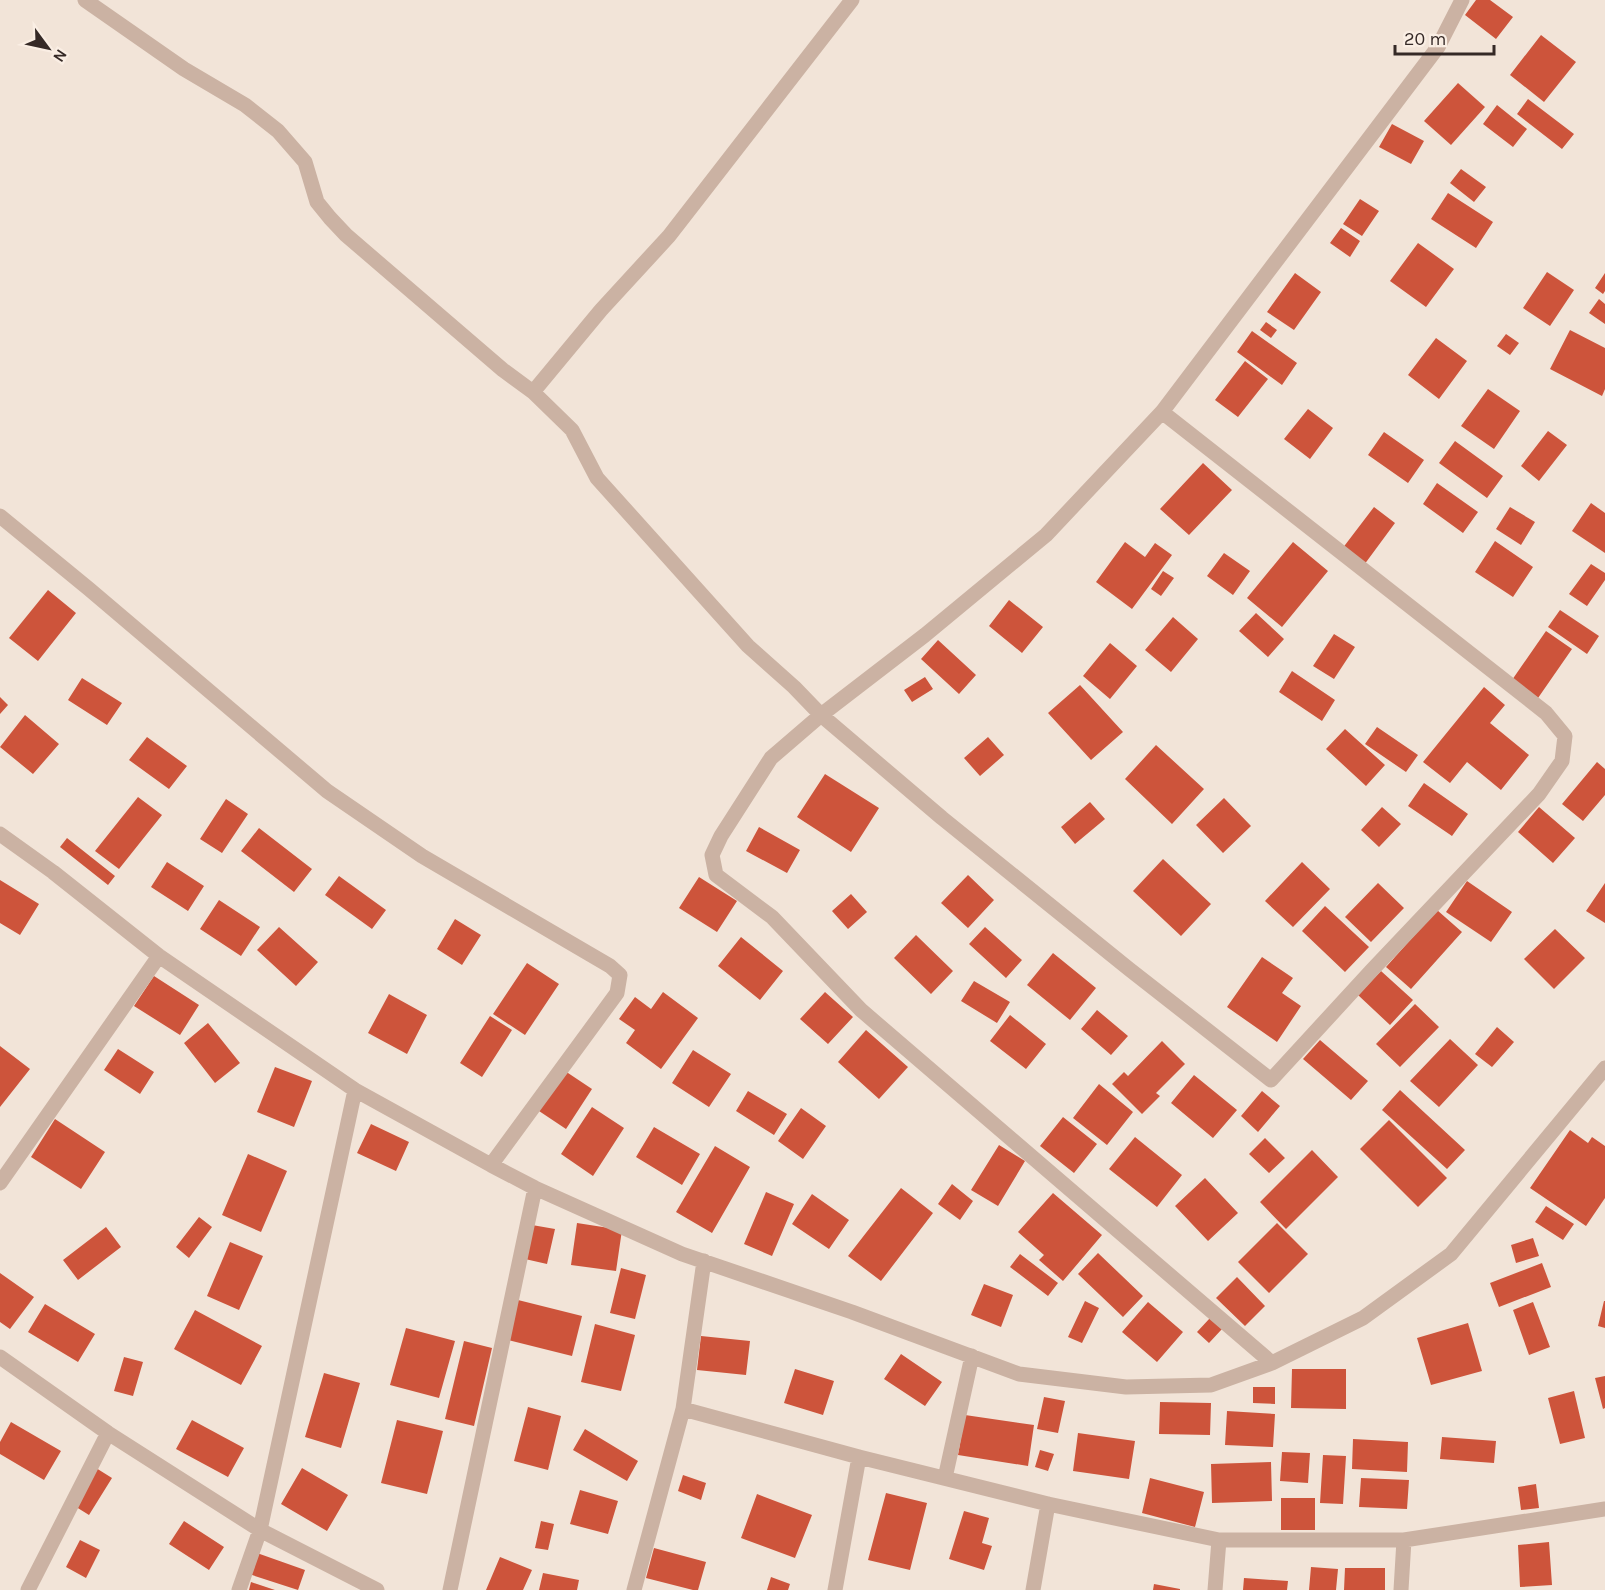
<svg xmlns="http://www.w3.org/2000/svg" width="1605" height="1590" viewBox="0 0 1605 1590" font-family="Karla,sans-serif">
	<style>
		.building { fill: #cd543b }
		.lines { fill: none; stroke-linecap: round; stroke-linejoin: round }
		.minor { stroke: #cbb2a3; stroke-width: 15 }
	</style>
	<rect width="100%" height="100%" fill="#f2e4d8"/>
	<path class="building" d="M 1476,0 L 1490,0 L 1513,17 L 1496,39 L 1465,15 Z
		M 1541,35 L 1576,62 L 1544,102 L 1510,75 Z
		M 1458,83 L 1485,107 L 1451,145 L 1424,121 Z
		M 1528,99 L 1574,134 L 1562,149 L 1517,114 Z
		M 1497,105 L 1527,129 L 1513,147 L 1483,124 Z
		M 1392,124 L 1424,141 L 1411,164 L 1379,147 Z
		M 1461,169 L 1486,187 L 1474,202 L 1450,183 Z
		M 1448,193 L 1493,222 L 1476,248 L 1431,219 Z
		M 1360,199 L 1379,211 L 1362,236 L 1343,224 Z
		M 1341,228 L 1360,241 L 1350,257 L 1330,243 Z
		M 1418,243 L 1454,269 L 1426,307 L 1390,281 Z
		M 1547,272 L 1574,290 L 1550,326 L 1523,308 Z
		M 1295,273 L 1321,292 L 1294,330 L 1267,312 Z
		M 1605,273 L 1605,291 L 1603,294 L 1595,288 Z
		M 1599,299 L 1605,304 L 1605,324 L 1589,313 Z
		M 1266,322 L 1277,330 L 1271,338 L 1260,330 Z
		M 1570,330 L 1605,348 L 1605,389 L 1602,396 L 1550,369 Z
		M 1252,331 L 1297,363 L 1282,385 L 1237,352 Z
		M 1506,334 L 1519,343 L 1510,355 L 1497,346 Z
		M 1436,338 L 1467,361 L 1439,399 L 1408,375 Z
		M 1245,361 L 1268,379 L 1238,417 L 1215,400 Z
		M 1488,389 L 1520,411 L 1494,449 L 1461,426 Z
		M 1308,409 L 1333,428 L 1310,459 L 1284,439 Z
		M 1548,431 L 1567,445 L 1539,481 L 1521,466 Z
		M 1384,432 L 1424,460 L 1408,483 L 1368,455 Z
		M 1455,441 L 1503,476 L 1487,498 L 1439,463 Z
		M 1203,463 L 1232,490 L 1189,535 L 1160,509 Z
		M 1437,483 L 1478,512 L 1463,533 L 1423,504 Z
		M 1591,503 L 1605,513 L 1605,553 L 1572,531 Z
		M 1374,507 L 1395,523 L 1364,565 L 1342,549 Z
		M 1510,507 L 1535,522 L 1521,545 L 1496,529 Z
		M 1495,541 L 1533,567 L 1513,597 L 1475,572 Z
		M 1125,542 L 1145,557 L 1155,543 L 1172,555 L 1132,609 L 1096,582 Z
		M 1293,542 L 1328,571 L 1282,627 L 1247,598 Z
		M 1224,553 L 1250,571 L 1233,595 L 1207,576 Z
		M 1591,564 L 1605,573 L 1605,580 L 1587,606 L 1569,594 Z
		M 1163,571 L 1174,578 L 1161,596 L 1151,589 Z
		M 48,590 L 76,613 L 38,661 L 9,638 Z
		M 1009,600 L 1043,627 L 1022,653 L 989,626 Z
		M 1560,610 L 1599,636 L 1587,654 L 1548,627 Z
		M 1256,613 L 1284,639 L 1268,657 L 1239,631 Z
		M 1173,617 L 1198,639 L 1171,672 L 1145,650 Z
		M 1546,631 L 1572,649 L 1538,698 L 1512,680 Z
		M 1334,634 L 1355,647 L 1334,679 L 1313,666 Z
		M 938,640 L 976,675 L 959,694 L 921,659 Z
		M 1110,643 L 1137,666 L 1110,699 L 1083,676 Z
		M 1292,671 L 1335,700 L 1322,721 L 1279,692 Z
		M 925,677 L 933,689 L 912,702 L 904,690 Z
		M 82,678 L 122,703 L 107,725 L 68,700 Z
		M 1080,685 L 1123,732 L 1091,760 L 1048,713 Z
		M 1484,687 L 1505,705 L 1490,723 L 1529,755 L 1501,790 L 1467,762 L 1450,783 L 1423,762 Z
		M 0,697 L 8,705 L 0,714 Z
		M 25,715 L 59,744 L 33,774 L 0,747 Z
		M 1377,727 L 1418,755 L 1406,772 L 1365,744 Z
		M 1345,729 L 1385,765 L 1366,786 L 1326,749 Z
		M 147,737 L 187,766 L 169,789 L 129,760 Z
		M 988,737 L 1004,755 L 980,776 L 964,758 Z
		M 1156,745 L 1204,789 L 1172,824 L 1125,779 Z
		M 1597,762 L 1605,769 L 1605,795 L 1583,821 L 1562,804 Z
		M 825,774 L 879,808 L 851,852 L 797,817 Z
		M 1424,783 L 1468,814 L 1452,836 L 1408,806 Z
		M 138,797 L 162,815 L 119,869 L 95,851 Z
		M 1224,798 L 1251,826 L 1223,853 L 1196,825 Z
		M 226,799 L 248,814 L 222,853 L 200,839 Z
		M 1090,802 L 1105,819 L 1075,844 L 1061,827 Z
		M 1382,807 L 1401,824 L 1379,847 L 1361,830 Z
		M 1539,807 L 1575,838 L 1553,863 L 1518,832 Z
		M 759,827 L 800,850 L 787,873 L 746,851 Z
		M 259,828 L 312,869 L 294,892 L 241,851 Z
		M 67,838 L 115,876 L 108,885 L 60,847 Z
		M 1163,859 L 1211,904 L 1181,936 L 1133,891 Z
		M 167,862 L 204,886 L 188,911 L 151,887 Z
		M 1302,862 L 1330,889 L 1293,927 L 1265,901 Z
		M 968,875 L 994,900 L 968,928 L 941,903 Z
		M 339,876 L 386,910 L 372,929 L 325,895 Z
		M 699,877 L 737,901 L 717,932 L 679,908 Z
		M 0,880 L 39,904 L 20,935 L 0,923 Z
		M 1467,881 L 1512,912 L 1491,942 L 1446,912 Z
		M 1378,883 L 1404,908 L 1371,942 L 1345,917 Z
		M 1605,883 L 1605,923 L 1586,911 Z
		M 851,894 L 867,912 L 848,929 L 832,911 Z
		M 219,900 L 260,927 L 241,956 L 200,929 Z
		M 1325,906 L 1369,947 L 1345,972 L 1302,931 Z
		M 1437,910 L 1462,932 L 1411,989 L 1386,967 Z
		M 455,919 L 481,935 L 462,965 L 437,949 Z
		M 279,927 L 318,962 L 296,986 L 257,950 Z
		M 985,927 L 1022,960 L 1006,978 L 969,944 Z
		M 1555,929 L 1585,958 L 1554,989 L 1524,959 Z
		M 916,935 L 953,971 L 931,994 L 894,958 Z
		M 741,937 L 783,971 L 760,1000 L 718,966 Z
		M 1053,953 L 1096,988 L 1070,1020 L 1027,985 Z
		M 1262,957 L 1293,978 L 1282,993 L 1301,1006 L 1277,1042 L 1227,1007 Z
		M 527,963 L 559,984 L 525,1035 L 493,1014 Z
		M 1381,971 L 1413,1000 L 1390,1025 L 1358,995 Z
		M 154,976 L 199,1005 L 180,1035 L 134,1006 Z
		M 974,981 L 1010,1002 L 997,1023 L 961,1001 Z
		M 663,992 L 698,1018 L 661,1069 L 626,1043 L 635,1030 L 619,1019 L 635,997 L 651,1009 Z
		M 825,992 L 853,1017 L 828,1044 L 800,1019 Z
		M 389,994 L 427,1015 L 407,1054 L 368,1033 Z
		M 1415,1004 L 1439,1027 L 1400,1067 L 1376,1044 Z
		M 1097,1010 L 1128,1036 L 1111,1055 L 1081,1029 Z
		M 1010,1015 L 1046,1044 L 1026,1069 L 990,1041 Z
		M 490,1016 L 512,1030 L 482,1077 L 460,1063 Z
		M 208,1023 L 240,1063 L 215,1083 L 184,1043 Z
		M 1497,1027 L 1514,1042 L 1492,1067 L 1475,1054 Z
		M 866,1030 L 908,1067 L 879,1099 L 838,1062 Z
		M 1450,1039 L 1478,1065 L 1439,1107 L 1410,1081 Z
		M 1320,1040 L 1368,1081 L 1351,1100 L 1303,1059 Z
		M 1162,1041 L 1185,1064 L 1156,1093 L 1160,1096 L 1142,1114 L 1112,1084 L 1124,1072 L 1128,1076 Z
		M 0,1046 L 30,1069 L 0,1107 Z
		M 118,1049 L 154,1072 L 140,1094 L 104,1070 Z
		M 693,1050 L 731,1074 L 709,1107 L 672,1083 Z
		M 275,1067 L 312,1081 L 294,1127 L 257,1112 Z
		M 565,1071 L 592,1089 L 566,1129 L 539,1111 Z
		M 1194,1075 L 1237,1110 L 1213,1138 L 1171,1103 Z
		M 1099,1084 L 1133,1112 L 1107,1145 L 1073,1118 Z
		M 1400,1090 L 1465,1150 L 1447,1169 L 1382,1110 Z
		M 748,1091 L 787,1114 L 774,1135 L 736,1111 Z
		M 1262,1091 L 1280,1106 L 1258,1132 L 1241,1116 Z
		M 592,1107 L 624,1128 L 593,1176 L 561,1154 Z
		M 801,1108 L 826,1126 L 803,1159 L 778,1141 Z
		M 1063,1117 L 1097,1144 L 1074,1173 L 1040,1146 Z
		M 55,1119 L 105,1152 L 81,1189 L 31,1157 Z
		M 1389,1120 L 1447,1178 L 1418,1207 L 1360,1149 Z
		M 371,1124 L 409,1142 L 396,1171 L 357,1153 Z
		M 654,1127 L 700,1154 L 682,1185 L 636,1157 Z
		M 1570,1130 L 1588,1143 L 1592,1137 L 1605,1146 L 1605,1198 L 1586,1226 L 1530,1188 Z
		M 1135,1137 L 1182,1175 L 1157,1207 L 1109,1169 Z
		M 1265,1138 L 1285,1158 L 1269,1173 L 1249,1154 Z
		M 999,1145 L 1025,1161 L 998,1206 L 971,1190 Z
		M 715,1146 L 750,1167 L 712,1233 L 676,1212 Z
		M 1312,1150 L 1338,1177 L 1286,1229 L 1260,1202 Z
		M 248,1154 L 287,1171 L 261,1232 L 222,1215 Z
		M 1205,1178 L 1238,1213 L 1208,1241 L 1175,1206 Z
		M 952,1184 L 973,1201 L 960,1220 L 938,1204 Z
		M 901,1188 L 933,1213 L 881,1281 L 848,1256 Z
		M 766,1192 L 794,1204 L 772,1256 L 744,1244 Z
		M 1053,1193 L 1102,1235 L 1063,1281 L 1039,1260 L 1044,1255 L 1018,1232 Z
		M 812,1194 L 849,1220 L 829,1249 L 792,1224 Z
		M 1546,1206 L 1574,1224 L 1563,1240 L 1535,1222 Z
		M 199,1217 L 212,1227 L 189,1258 L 176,1247 Z
		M 577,1223 L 622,1230 L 616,1271 L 571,1265 Z
		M 1277,1223 L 1308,1254 L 1269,1293 L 1238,1262 Z
		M 532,1225 L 555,1229 L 547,1264 L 525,1259 Z
		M 106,1227 L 121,1247 L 78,1280 L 63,1260 Z
		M 1533,1238 L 1539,1256 L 1516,1263 L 1511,1245 Z
		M 230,1242 L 263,1256 L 239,1310 L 207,1296 Z
		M 1098,1253 L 1143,1296 L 1123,1317 L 1078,1274 Z
		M 1020,1254 L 1058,1283 L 1048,1296 L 1010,1267 Z
		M 1542,1263 L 1551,1287 L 1499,1307 L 1490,1283 Z
		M 621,1268 L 646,1275 L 635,1319 L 610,1313 Z
		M 0,1273 L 34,1297 L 10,1329 L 0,1322 Z
		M 1237,1277 L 1265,1306 L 1245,1326 L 1216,1298 Z
		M 984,1284 L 1013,1295 L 1001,1327 L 971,1315 Z
		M 518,1300 L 582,1316 L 572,1356 L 508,1340 Z
		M 1085,1301 L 1099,1308 L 1082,1343 L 1068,1337 Z
		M 1604,1301 L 1605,1301 L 1605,1328 L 1598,1326 Z
		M 1148,1302 L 1183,1332 L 1157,1362 L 1122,1332 Z
		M 1533,1302 L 1550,1347 L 1529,1355 L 1513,1310 Z
		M 45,1304 L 95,1334 L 78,1362 L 28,1332 Z
		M 195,1310 L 262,1346 L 241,1385 L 174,1349 Z
		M 1210,1318 L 1222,1329 L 1209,1343 L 1197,1332 Z
		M 1468,1323 L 1482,1371 L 1431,1385 L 1417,1338 Z
		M 595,1324 L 635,1335 L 621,1391 L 581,1382 Z
		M 406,1328 L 455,1341 L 439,1398 L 390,1385 Z
		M 701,1336 L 750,1341 L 746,1375 L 697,1370 Z
		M 464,1341 L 492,1348 L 474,1426 L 445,1419 Z
		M 901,1354 L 942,1382 L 925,1406 L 884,1379 Z
		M 124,1357 L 143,1362 L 133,1396 L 114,1391 Z
		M 795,1369 L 834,1381 L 823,1415 L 784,1403 Z
		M 1292,1369 L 1346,1369 L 1346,1409 L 1291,1408 Z
		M 324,1373 L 360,1383 L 341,1448 L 305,1437 Z
		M 1605,1376 L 1605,1408 L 1603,1409 L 1595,1378 Z
		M 1253,1387 L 1275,1387 L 1275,1404 L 1253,1403 Z
		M 1574,1391 L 1585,1438 L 1560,1444 L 1548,1398 Z
		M 1044,1397 L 1065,1401 L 1058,1433 L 1037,1429 Z
		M 1160,1402 L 1211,1403 L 1210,1435 L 1159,1434 Z
		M 528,1407 L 561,1416 L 548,1470 L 514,1461 Z
		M 1227,1411 L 1275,1414 L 1273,1447 L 1225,1445 Z
		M 965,1415 L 1034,1425 L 1028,1466 L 958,1455 Z
		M 192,1420 L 244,1448 L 228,1477 L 176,1449 Z
		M 397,1420 L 443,1431 L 427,1494 L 381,1483 Z
		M 11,1422 L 61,1451 L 44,1480 L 0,1454 L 0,1442 Z
		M 585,1429 L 638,1461 L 627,1481 L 573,1450 Z
		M 1078,1433 L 1135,1441 L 1129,1479 L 1073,1471 Z
		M 1442,1437 L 1496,1441 L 1494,1463 L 1440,1459 Z
		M 1353,1439 L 1408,1442 L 1407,1472 L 1352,1469 Z
		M 1040,1450 L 1054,1454 L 1048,1471 L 1035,1467 Z
		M 1282,1452 L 1310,1453 L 1308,1483 L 1280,1481 Z
		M 1323,1455 L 1346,1456 L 1343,1504 L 1320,1503 Z
		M 1271,1462 L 1272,1501 L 1212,1503 L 1211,1464 Z
		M 96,1468 L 112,1478 L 89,1515 L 73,1505 Z
		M 302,1468 L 348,1495 L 327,1531 L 281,1504 Z
		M 683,1475 L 706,1483 L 701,1500 L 678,1491 Z
		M 1150,1478 L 1204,1492 L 1195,1527 L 1142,1513 Z
		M 1361,1478 L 1409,1480 L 1407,1509 L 1359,1507 Z
		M 1536,1484 L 1539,1508 L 1521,1510 L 1518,1487 Z
		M 580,1490 L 618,1501 L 608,1534 L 570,1524 Z
		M 886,1493 L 927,1503 L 910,1570 L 868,1560 Z
		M 757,1494 L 812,1515 L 795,1558 L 741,1538 Z
		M 1281,1498 L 1315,1498 L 1315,1530 L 1281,1530 Z
		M 964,1511 L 989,1518 L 982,1543 L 992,1546 L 984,1570 L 949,1559 Z
		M 184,1521 L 224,1547 L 209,1570 L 169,1544 Z
		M 541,1521 L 554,1524 L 548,1550 L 535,1548 Z
		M 80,1540 L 100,1550 L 86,1578 L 66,1567 Z
		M 1549,1542 L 1552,1585 L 1520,1587 L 1518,1545 Z
		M 654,1548 L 706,1562 L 698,1590 L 693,1590 L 646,1578 Z
		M 257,1553 L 305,1570 L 298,1590 L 249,1574 Z
		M 500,1557 L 532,1570 L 523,1590 L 486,1590 Z
		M 1311,1567 L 1338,1569 L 1336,1590 L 1309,1590 Z
		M 1345,1568 L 1385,1568 L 1385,1590 L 1344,1590 Z
		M 543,1573 L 579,1580 L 577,1590 L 539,1590 Z
		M 771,1577 L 790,1584 L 788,1590 L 767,1590 Z
		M 1244,1578 L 1288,1581 L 1287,1590 L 1243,1590 Z
		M 251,1582 L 275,1590 L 249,1590 Z
		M 1154,1584 L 1180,1589 L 1180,1590 L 1153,1590 Z"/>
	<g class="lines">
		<path class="minor" d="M 85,0 L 184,69 L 245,105 L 278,131 L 305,162 L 317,202 L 330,218 L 346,235 L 503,370 L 533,392
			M 852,0 L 669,236 L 601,310 L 533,392 L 572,430 L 597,478 L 748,646 L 794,687 L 821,715 L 942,818 L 1129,969 L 1271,1080 L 1372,970 L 1539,794 L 1562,761 L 1565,736 L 1546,713 L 1162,412
			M 0,516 L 89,589 L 327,791 L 422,856 L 610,966 L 620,975 L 617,993 L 491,1165
			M 0,834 L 53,872 L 159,956 L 355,1090 L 491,1165 L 535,1188 L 682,1254 L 852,1312 L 1019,1374 L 1126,1387 L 1211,1385 L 1272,1363 L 1363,1318 L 1451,1254 L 1605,1068
			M 0,1183 L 159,956
			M 0,1357 L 108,1433 L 260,1530 L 377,1590
			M 1272,1363 L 861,1010 L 772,917 L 716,875 L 712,855 L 721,836 L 771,758 L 821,715 L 925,635 L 1046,535 L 1162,412 L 1438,47 L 1462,0
			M 683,1409 L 859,1457 L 1048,1504 L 1219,1540 L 1404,1540 L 1605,1509
			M 945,1478 L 972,1356
			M 28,1590 L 108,1433
			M 239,1590 L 260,1530 L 355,1090
			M 450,1590 L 535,1188
			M 634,1590 L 683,1409 L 704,1261
			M 835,1590 L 859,1457
			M 1033,1590 L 1048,1504
			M 1215,1590 L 1219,1540
			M 1401,1590 L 1404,1540"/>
	</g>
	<g transform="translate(48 48) rotate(123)" stroke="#faeee4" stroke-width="4.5" paint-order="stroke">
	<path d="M0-4.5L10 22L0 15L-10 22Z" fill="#352926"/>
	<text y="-9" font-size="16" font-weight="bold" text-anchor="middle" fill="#352926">N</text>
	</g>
	<path d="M1395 45v9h99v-9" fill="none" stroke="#352926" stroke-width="3"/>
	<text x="1404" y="45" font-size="18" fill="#352926" stroke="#faeee4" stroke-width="4.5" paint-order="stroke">20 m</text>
</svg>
